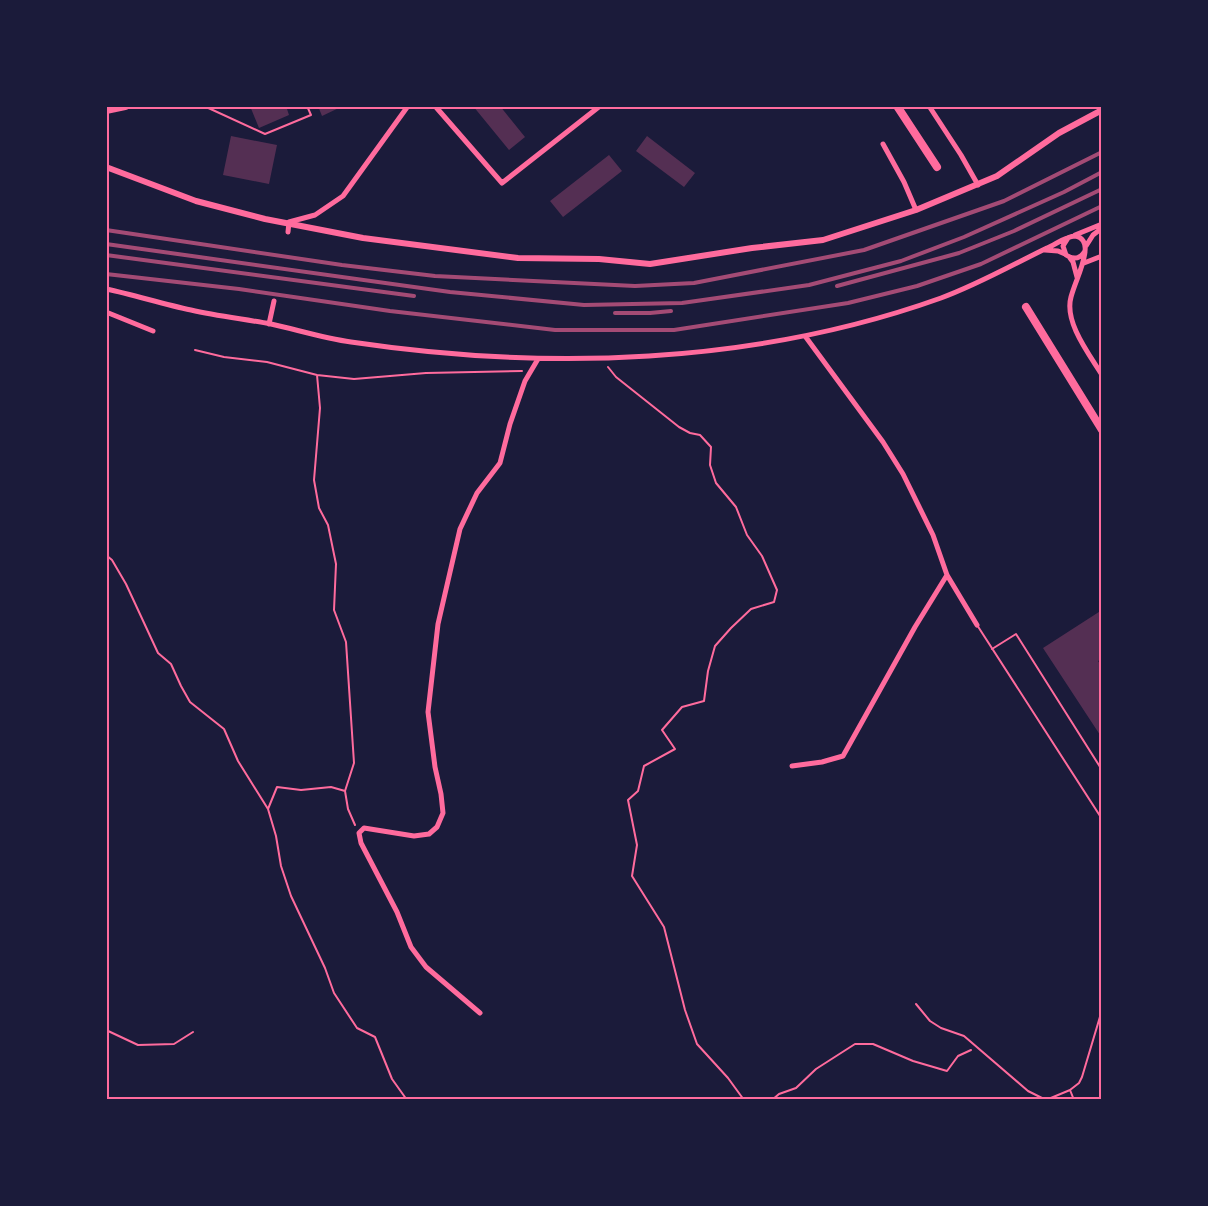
<svg xmlns="http://www.w3.org/2000/svg" width="1208" height="1206" viewBox="0 0 1208 1206" font-family="Karla,sans-serif">
	<style>
		.building { fill: #542f53 }
		.lines { fill: none; stroke-linecap: round; stroke-linejoin: round }
		.path { stroke: #ff6b9d; stroke-width: 2 }
		.service { stroke: #ff6b9d; stroke-width: 2 }
		.minor { stroke: #ff6b9d; stroke-width: 5 }
		.tertiary { stroke: #ff6b9d; stroke-width: 6 }
		.secondary { stroke: #ff6b9d; stroke-width: 8 }
		.primary { stroke: #ff6b9d; stroke-width: 8 }
		.rail { stroke: #a44b75; stroke-width: 4 }
		.neatline { fill: none; stroke: #ff6b9d; stroke-width: 2 }
	</style>
	<rect width="100%" height="100%" fill="#1b1b3a"/>
	<path class="building" d="M 250,106 L 286,106 L 289,115 L 259,128 Z
		M 318,106 L 343,106 L 322,116 Z
		M 473,106 L 500,106 L 525,137 L 509,150 Z
		M 231,136 L 277,145 L 269,184 L 223,175 Z
		M 647,136 L 695,173 L 684,187 L 636,151 Z
		M 609,155 L 622,171 L 563,217 L 550,201 Z
		M 1102,610 L 1102,659 L 1098,661 L 1102,667 L 1102,738 L 1043,648 Z"/>
	<g class="lines">
		<path class="path" d="M 195,350 L 224,357 L 267,362 L 317,375 L 354,379 L 426,373 L 522,371
			M 608,367 L 616,377 L 679,427 L 690,433 L 700,435 L 711,447 L 710,465 L 716,483 L 736,507 L 747,535 L 762,556 L 777,590 L 774,602 L 751,609 L 731,628 L 715,646 L 708,671 L 704,701 L 682,707 L 662,730 L 675,749 L 644,766 L 638,791 L 628,800 L 637,845 L 632,876 L 664,927 L 685,1010 L 697,1044 L 728,1078 L 744,1100
			M 317,375 L 320,408 L 314,480 L 319,508 L 328,525 L 336,564 L 334,610 L 346,642 L 354,763 L 345,791 L 348,809 L 355,825
			M 106,555 L 112,560 L 126,584 L 158,653 L 171,664 L 181,686 L 190,702 L 224,729 L 238,761 L 268,809
			M 345,791 L 331,787 L 301,790 L 277,787 L 268,809 L 276,836 L 281,866 L 291,896 L 325,968 L 334,993 L 357,1028 L 375,1037 L 392,1079 L 407,1100
			M 772,1100 L 779,1094 L 796,1088 L 816,1069 L 855,1044 L 873,1044 L 913,1061 L 947,1071 L 958,1056 L 971,1050"/>
		<path class="service" d="M 204,106 L 265,134 L 311,115 L 307,106
			M 977,625 L 1102,819
			M 992,649 L 1016,634 L 1102,770
			M 916,1004 L 930,1021 L 941,1028 L 964,1036 L 1028,1091 L 1046,1100
			M 106,1030 L 138,1045 L 174,1044 L 193,1032
			M 1070,1090 L 1079,1083 L 1082,1077 L 1102,1010
			M 1046,1100 L 1070,1090 L 1074,1100"/>
		<path class="minor" d="M 435,106 L 502,183 L 600,106
			M 929,106 L 961,155 L 978,185
			M 883,144 L 904,182 L 916,210
			M 288,232 L 289,222 L 315,215 L 343,196 L 408,106
			M 1075,235 L 1102,224
			M 1086,246 L 1093,235 L 1102,228
			M 1045,250 L 1058,251 L 1065,254
			M 1085,252 C 1083,268 1075,282 1071,297 C 1064,322 1089,354 1102,375
			M 1070,258 L 1073,262 L 1077,277
			M 1084,263 L 1102,256
			M 106,289 C 135,295 162,304 191,310 C 217,316 244,319 271,324 C 298,330 324,338 351,342 C 546,371 754,365 941,298 C 977,285 1012,265 1047,248 C 1055,245 1066,236 1075,236 C 1083,237 1086,244 1085,251 C 1080,259 1074,260 1066,255 L 1063,246 L 1068,238
			M 106,312 L 153,331
			M 269,324 L 274,301
			M 805,336 L 883,442 L 903,474 L 933,535 L 947,575 L 977,625
			M 792,766 L 822,762 L 843,756 L 915,627 L 947,575
			M 480,1013 L 426,967 L 411,947 L 397,912 L 361,843 L 359,833 L 364,828 L 414,836 L 429,834 L 437,827 L 443,813 L 441,794 L 435,767 L 428,712 L 438,624 L 460,529 L 477,493 L 500,463 L 510,424 L 525,381 L 538,359"/>
		<path class="tertiary" d="M 106,167 L 196,201 L 265,219 L 363,238 L 518,258 L 599,259 L 650,264 L 752,248 L 823,240 L 916,210 L 997,176 L 1059,133 L 1102,110"/>
		<path class="secondary" d="M 897,106 L 937,167
			M 1026,307 L 1102,430"/>
		<path class="primary" d="M 106,110 L 125,106"/>
		<path class="rail" d="M 106,230 L 342,265 L 435,276 L 635,286 L 694,283 L 864,250 L 1004,201 L 1102,152
			M 106,244 L 450,292 L 584,305 L 682,303 L 809,285 L 901,261 L 964,237 L 1064,192 L 1102,172
			M 106,255 L 414,296
			M 106,274 L 239,289 L 390,311 L 555,330 L 674,330 L 848,303 L 917,286 L 981,264 L 1102,206
			M 837,286 L 959,253 L 1014,231 L 1102,189
			M 615,313 L 650,313 L 671,311"/>
	</g>
	<rect width="1208" height="1206" fill="none" stroke="#1b1b3a" stroke-width="216"/>
	<rect x="108" y="108" width="992" height="990" class="neatline"/>
</svg>
